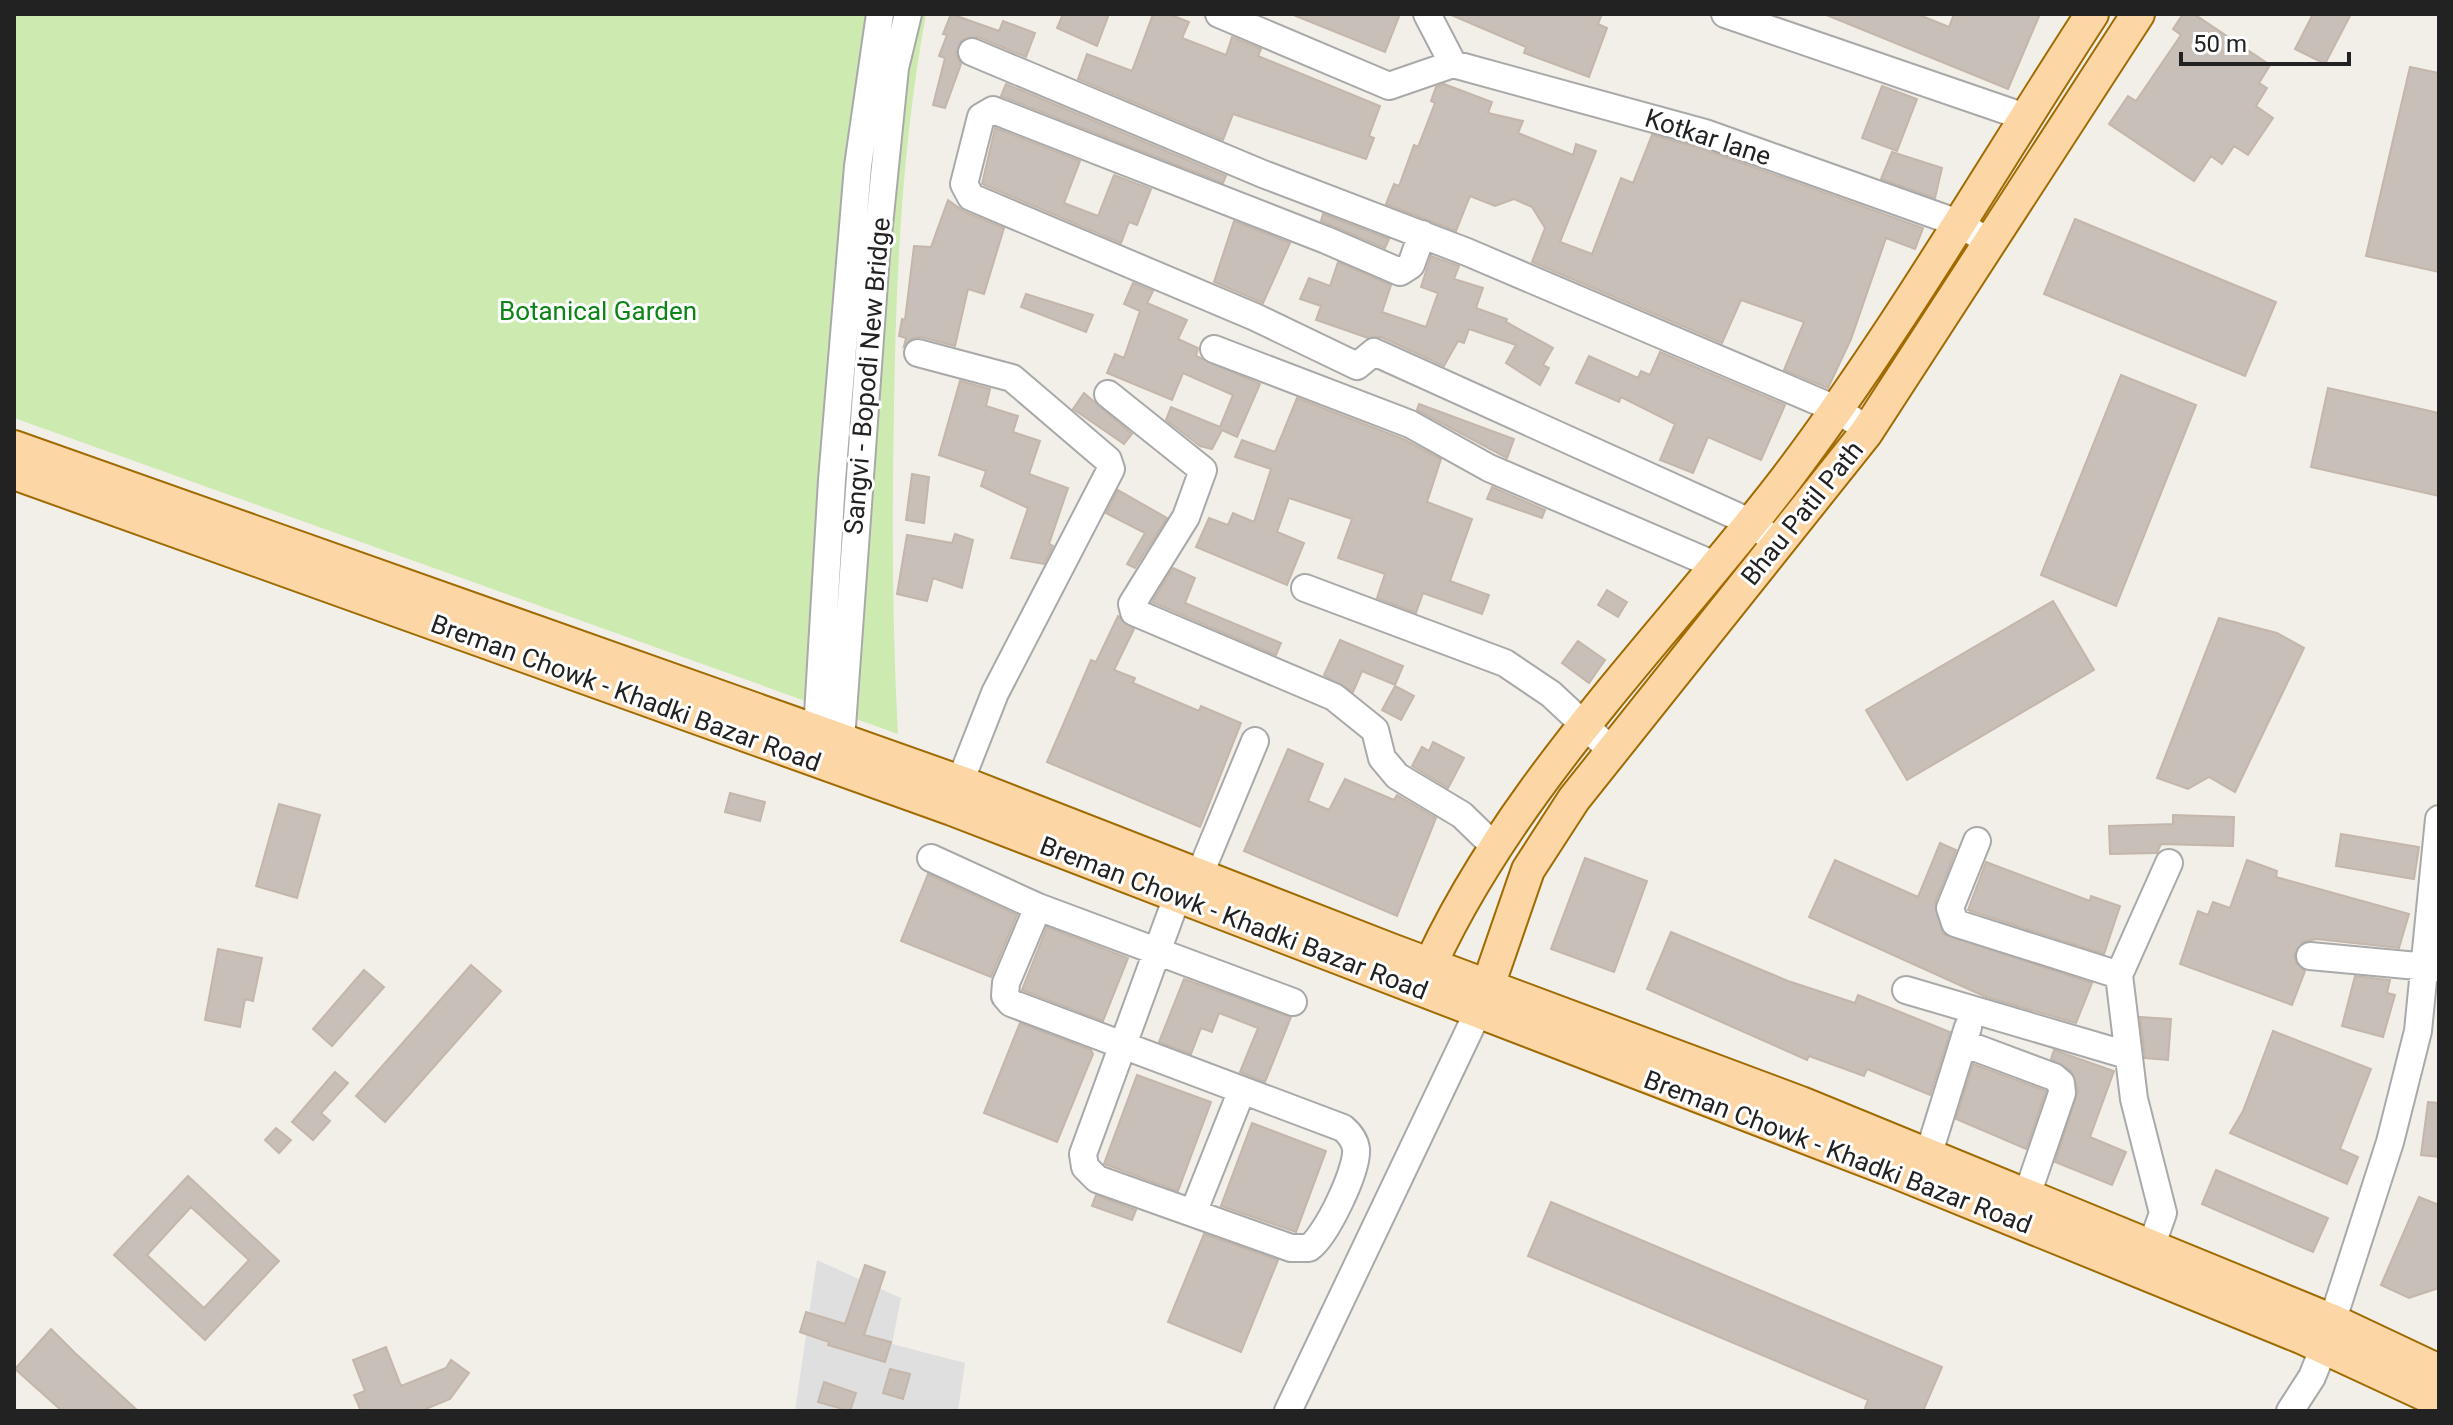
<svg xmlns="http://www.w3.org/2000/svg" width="2453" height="1425" viewBox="0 0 2453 1425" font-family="Roboto,sans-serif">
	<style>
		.residential { fill: #e0dfdf }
		.grass { fill: #cdebb0 }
		.building { fill: #c7bfb8; stroke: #c4b6ab; stroke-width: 2; fill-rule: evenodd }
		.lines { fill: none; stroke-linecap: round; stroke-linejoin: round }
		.minor-casing { stroke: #a9a9a9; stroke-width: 30 }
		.major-casing { stroke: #a06b00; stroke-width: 36 }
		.minor { stroke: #fff; stroke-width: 26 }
		.major { stroke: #fcd6a4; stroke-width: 32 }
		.labels { text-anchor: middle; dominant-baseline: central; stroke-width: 6; stroke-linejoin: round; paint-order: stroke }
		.street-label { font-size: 26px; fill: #222; stroke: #fff }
		.park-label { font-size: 26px; fill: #0c8416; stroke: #fff }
	</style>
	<rect width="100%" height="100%" fill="#f2efe9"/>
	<path class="residential" d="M 817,1260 L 901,1298 L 892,1344 L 965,1363 L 958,1411 L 795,1411 Z"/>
	<path class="grass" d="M 14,14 L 926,14 C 902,144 896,275 894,407 C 892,516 892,625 898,734 L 14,418 Z"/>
	<path class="building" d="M 951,14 L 999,31 L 1003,21 L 1035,33 L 1026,57 L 978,37 L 962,40 L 956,53 L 961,64 L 945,108 L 933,105 L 945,58 L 939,56 L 947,35 L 943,34 Z
		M 1063,14 L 1109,14 L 1097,46 L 1057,28 Z
		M 1153,14 L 1169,14 L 1189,22 L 1182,38 L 1226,55 L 1232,37 L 1261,49 L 1258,56 L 1380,106 L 1369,136 L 1374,138 L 1366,159 L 1233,114 L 1223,140 L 1078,79 L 1087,54 L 1132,71 Z
		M 1291,14 L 1400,14 L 1385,52 Z
		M 1449,14 L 1602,14 L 1598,24 L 1607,28 L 1589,77 L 1524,53 L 1526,47 Z
		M 1824,14 L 1917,14 L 1949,27 L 1954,14 L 2040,14 L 2008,89 Z
		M 2183,14 L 2194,14 L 2270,65 L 2259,83 L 2267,88 L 2256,106 L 2273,118 L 2248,155 L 2234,146 L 2222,164 L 2211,156 L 2194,181 L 2109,124 L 2128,96 L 2136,101 L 2181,35 L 2173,29 Z
		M 2313,14 L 2351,14 L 2325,64 L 2295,49 Z
		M 2410,67 L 2439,73 L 2439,272 L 2366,256 Z
		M 1006,84 L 1226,176 L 1223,183 L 1001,96 Z
		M 1444,84 L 1492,102 L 1488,113 L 1523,121 L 1518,133 L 1573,155 L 1576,144 L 1596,151 L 1560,242 L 1592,254 L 1621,178 L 1633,183 L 1652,135 L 1700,148 L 1923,228 L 1915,249 L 1886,238 L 1851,339 L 1828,388 L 1784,370 L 1804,322 L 1741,300 L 1722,343 L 1532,262 L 1545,228 L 1532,207 L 1514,199 L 1495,206 L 1470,196 L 1456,231 L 1386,204 L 1394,184 L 1399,186 L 1414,145 L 1418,147 L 1435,103 L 1431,101 L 1436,87 Z
		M 1882,86 L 1917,99 L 1897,151 L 1862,138 Z
		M 995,128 L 1080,161 L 1064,203 L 1098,216 L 1114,175 L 1151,189 L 1137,225 L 1129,222 L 1121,243 L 982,184 Z
		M 1892,152 L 1942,168 L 1935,198 L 1881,179 Z
		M 948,200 L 965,212 L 1004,228 L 984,294 L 968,289 L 955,346 L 921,337 L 913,338 L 904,346 L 906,338 L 899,336 L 902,319 L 905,320 L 914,246 L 931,247 Z
		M 1323,214 L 1389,239 L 1385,248 L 1321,221 Z
		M 2075,219 L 2276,302 L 2245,376 L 2044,294 Z
		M 1234,221 L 1290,243 L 1263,303 L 1214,282 Z
		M 1431,256 L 1459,266 L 1454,279 L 1483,288 L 1476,308 L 1507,319 L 1506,322 L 1553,348 L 1543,365 L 1549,368 L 1540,385 L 1506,363 L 1516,345 L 1469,329 L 1464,343 L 1458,341 L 1444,366 L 1381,337 L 1368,338 L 1316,320 L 1321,306 L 1300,299 L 1309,278 L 1330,286 L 1338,262 L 1391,285 L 1382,312 L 1426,327 L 1438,293 L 1421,287 Z
		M 1133,283 L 1153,291 L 1147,303 L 1187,320 L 1178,339 L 1198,348 L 1196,356 L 1260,384 L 1237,437 L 1222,430 L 1212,449 L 1200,446 L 1166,420 L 1171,407 L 1220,427 L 1233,395 L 1183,373 L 1172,400 L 1107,373 L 1115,354 L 1124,358 L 1140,311 L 1124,304 Z
		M 1026,294 L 1093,315 L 1086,332 L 1021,307 Z
		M 1660,352 L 1785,405 L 1761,460 L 1708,437 L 1693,473 L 1660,460 L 1675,424 L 1621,397 L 1619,402 L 1576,383 L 1589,356 L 1638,378 L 1641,371 L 1650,375 Z
		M 2121,375 L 2196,405 L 2116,606 L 2041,575 Z
		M 960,381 L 990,389 L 986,406 L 1018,416 L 1013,432 L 1040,441 L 1029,474 L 1068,488 L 1049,544 L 1053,546 L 1044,564 L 1011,558 L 1028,508 L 981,486 L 986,471 L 939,455 Z
		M 2328,388 L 2439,413 L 2439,496 L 2311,467 Z
		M 1084,393 L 1132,434 L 1124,444 L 1073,409 Z
		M 1297,398 L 1403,439 L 1441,459 L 1427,502 L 1472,519 L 1450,581 L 1489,595 L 1482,614 L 1423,593 L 1416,613 L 1377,598 L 1385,574 L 1338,558 L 1352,519 L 1289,498 L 1277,532 L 1304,543 L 1287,585 L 1196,547 L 1209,518 L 1228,525 L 1233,513 L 1254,522 L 1271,469 L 1235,457 L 1242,440 L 1275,452 Z
		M 1419,404 L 1514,439 L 1507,458 L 1417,410 Z
		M 912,474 L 929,477 L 924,523 L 906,520 Z
		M 1492,487 L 1545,510 L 1542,518 L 1487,499 Z
		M 1118,490 L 1167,518 L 1135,568 L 1127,564 L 1145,533 L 1106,513 Z
		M 955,534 L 973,540 L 962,588 L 933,578 L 927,601 L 897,594 L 907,535 L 952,543 Z
		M 1173,568 L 1195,578 L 1185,603 L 1281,643 L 1276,655 L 1152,602 Z
		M 1607,590 L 1627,602 L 1618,617 L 1598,605 Z
		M 2053,601 L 2094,670 L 1907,780 L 1866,710 Z
		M 1118,616 L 1134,629 L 1114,670 L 1135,678 L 1133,683 L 1199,711 L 1201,706 L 1241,723 L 1200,827 L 1047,762 L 1091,660 L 1096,662 Z
		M 2219,618 L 2277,633 L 2304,648 L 2235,792 L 2209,777 L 2188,789 L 2157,778 Z
		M 1340,640 L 1403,666 L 1395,685 L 1362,671 L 1353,692 L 1324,675 Z
		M 1578,641 L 1605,660 L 1589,683 L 1562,663 Z
		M 1395,686 L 1414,696 L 1401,720 L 1382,710 Z
		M 1433,742 L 1464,758 L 1448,788 L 1412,766 L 1422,747 L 1429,751 Z
		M 1288,749 L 1323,764 L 1308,801 L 1329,810 L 1345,779 L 1394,800 L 1397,795 L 1436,818 L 1397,916 L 1244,851 Z
		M 730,793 L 765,802 L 760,821 L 725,812 Z
		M 279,804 L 320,815 L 297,898 L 256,886 Z
		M 2173,815 L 2234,817 L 2233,846 L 2161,844 L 2157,853 L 2110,854 L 2109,826 L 2173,824 Z
		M 2341,834 L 2419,847 L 2414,879 L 2336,866 Z
		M 1940,843 L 1956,850 L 1935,903 L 1943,934 L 2092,983 L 2076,1023 L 1986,997 L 1809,917 L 1835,860 L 1918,897 Z
		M 1585,858 L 1647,881 L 1614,972 L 1551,949 Z
		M 2247,860 L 2277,871 L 2276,877 L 2409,914 L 2399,948 L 2316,939 L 2303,942 L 2294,955 L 2296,963 L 2305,971 L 2292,1005 L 2180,964 L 2198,911 L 2208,915 L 2213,902 L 2230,908 Z
		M 1986,862 L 2090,901 L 2091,896 L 2120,906 L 2104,954 L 1968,910 Z
		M 928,874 L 1017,915 L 991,977 L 901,941 Z
		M 1047,927 L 1128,958 L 1103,1021 L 1022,990 Z
		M 1671,932 L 1788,981 L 1855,1003 L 1858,995 L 1950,1032 L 1930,1095 L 1867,1069 L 1864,1076 L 1809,1056 L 1807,1060 L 1647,989 Z
		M 218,949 L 262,958 L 253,1001 L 245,999 L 240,1027 L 205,1020 Z
		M 471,965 L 501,991 L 385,1122 L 356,1096 Z
		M 364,970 L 384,987 L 332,1046 L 313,1029 Z
		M 2355,976 L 2390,980 L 2387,993 L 2395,995 L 2383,1037 L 2342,1026 Z
		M 1184,979 L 1291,1017 L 1265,1082 L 1240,1072 L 1258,1028 L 1219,1013 L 1212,1032 L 1201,1028 L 1191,1054 L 1159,1042 Z
		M 2140,1017 L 2171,1019 L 2168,1060 L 2145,1058 Z
		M 1020,1023 L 1091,1050 L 1093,1054 L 1057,1142 L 984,1113 Z
		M 2273,1031 L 2371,1069 L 2340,1149 L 2358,1157 L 2347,1184 L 2230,1133 L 2243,1111 Z
		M 2054,1050 L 2114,1071 L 2090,1137 L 2126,1152 L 2112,1185 L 2055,1162 L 2078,1091 L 2071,1071 L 2051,1059 Z
		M 1973,1064 L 2046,1091 L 2026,1149 L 1956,1119 Z
		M 335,1072 L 348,1083 L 321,1113 L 330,1121 L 313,1140 L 292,1122 Z
		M 1137,1075 L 1211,1102 L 1178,1191 L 1104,1164 Z
		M 2428,1102 L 2439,1103 L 2439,1157 L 2421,1155 Z
		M 1252,1123 L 1326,1151 L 1296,1232 L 1221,1206 Z
		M 276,1128 L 291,1140 L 279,1153 L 265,1140 Z
		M 2216,1170 L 2328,1218 L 2313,1252 L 2202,1204 Z
		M 188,1176 L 279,1261 L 205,1340 L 114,1255 ZM 191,1207 L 249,1260 L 204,1308 L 147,1255 Z
		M 1096,1195 L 1136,1210 L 1132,1220 L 1092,1206 Z
		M 2419,1197 L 2439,1205 L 2439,1288 L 2409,1298 L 2381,1285 Z
		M 1551,1202 L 1942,1367 L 1923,1411 L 1864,1411 L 1868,1400 L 1528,1256 Z
		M 1204,1234 L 1278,1260 L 1241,1352 L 1168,1322 Z
		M 865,1265 L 885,1272 L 864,1335 L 891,1342 L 885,1362 L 828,1345 L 829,1342 L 800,1332 L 806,1312 L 845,1324 Z
		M 51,1329 L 75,1353 L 138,1411 L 62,1411 L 15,1369 Z
		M 386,1347 L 401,1386 L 446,1368 L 451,1360 L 469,1373 L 450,1399 L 421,1411 L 361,1411 L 354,1395 L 365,1391 L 353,1360 Z
		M 890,1369 L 910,1374 L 903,1399 L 883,1393 Z
		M 824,1382 L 856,1393 L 850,1411 L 818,1402 Z"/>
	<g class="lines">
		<defs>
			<path id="minor" d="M 1219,14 L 1389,86 L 1453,64 L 1705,133 L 1958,223 L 1991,243
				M 1427,14 L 1453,64
				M 1725,14 L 2025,117
				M 972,52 L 1263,174 L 1467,252 L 1838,410 L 1868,430
				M 1422,234 L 1411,265 L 1400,272 L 1326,240 L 993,110 L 981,117 L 964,184 L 971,197 L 1255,317 L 1357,366 L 1374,352 L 1752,523 L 1766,534
				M 1214,349 L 1410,424 L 1489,468 L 1717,566
				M 918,353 L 1012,378 L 1108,460 L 1111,469 L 995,693 L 960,782
				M 1108,394 L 1203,470 L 1186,517 L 1132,604 L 1134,612 L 1334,697 L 1375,730 L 1382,758 L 1397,776 L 1462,815 L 1496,848
				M 1305,588 L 1505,663 L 1551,694 L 1612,751
				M 817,732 L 832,480 L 858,166 L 880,14
				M 841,740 L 876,255 L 895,68 L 908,14
				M 1977,841 L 1950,908 L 1955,923 L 2119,975
				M 931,858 L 1038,907 L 1293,1002
				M 1199,876 L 1255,741
				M 1038,907 L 1006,983 L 1005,996 L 1011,1003 L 1343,1128 C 1350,1134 1355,1140 1356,1149 C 1358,1170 1326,1236 1309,1248 L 1291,1248 L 1097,1179 L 1085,1167 L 1083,1154 L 1177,897
				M 2310,956 L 2439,968
				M 1906,990 L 2127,1055
				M 1963,1043 L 2054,1077 L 2061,1083 L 2062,1093 L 2027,1195
				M 1928,1156 L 1968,1027
				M 1193,1213 L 1242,1090
				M 2151,1247 L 2163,1213 L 2134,1099 L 2119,975 L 2169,863
				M 1288,1411 L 1478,1012
				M 2290,1411 L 2312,1377 L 2324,1347 L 2390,1142 L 2418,1031 L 2439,819"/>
			<path id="major" d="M 14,447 L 960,782 L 1391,950 L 1801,1103 L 2333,1321 L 2439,1371
				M 14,473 L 952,809 L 1896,1172 L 2301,1337 L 2439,1401
				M 1422,983 C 1503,794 1662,641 1786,479 C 1898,331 1991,169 2092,14
				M 1481,1006 L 1528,870 L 1574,799 L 1866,433 L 2138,14"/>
		</defs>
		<use href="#minor" class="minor-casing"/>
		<use href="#major" class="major-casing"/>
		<use href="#minor" class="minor"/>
		<use href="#major" class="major"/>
	</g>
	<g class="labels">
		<g class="street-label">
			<text transform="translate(1708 137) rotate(18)">Kotkar lane</text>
			<text transform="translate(867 376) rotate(-85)">Sangvi - Bopodi New Bridge</text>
			<text transform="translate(1802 513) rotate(-51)">Bhau Patil Path</text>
			<text transform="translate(626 693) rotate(20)">Breman Chowk - Khadki Bazar Road</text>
			<text transform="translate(1234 918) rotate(21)">Breman Chowk - Khadki Bazar Road</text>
			<text transform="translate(1838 1152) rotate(21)">Breman Chowk - Khadki Bazar Road</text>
		</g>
		<g class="park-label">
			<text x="598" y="311">Botanical Garden</text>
		</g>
	</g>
	<rect width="2453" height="1425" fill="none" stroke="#222222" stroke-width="32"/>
	<path d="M2181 52v12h168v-12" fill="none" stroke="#222222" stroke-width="4"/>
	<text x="2193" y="52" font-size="24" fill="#222222" stroke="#ffffff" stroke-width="6" paint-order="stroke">50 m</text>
</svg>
